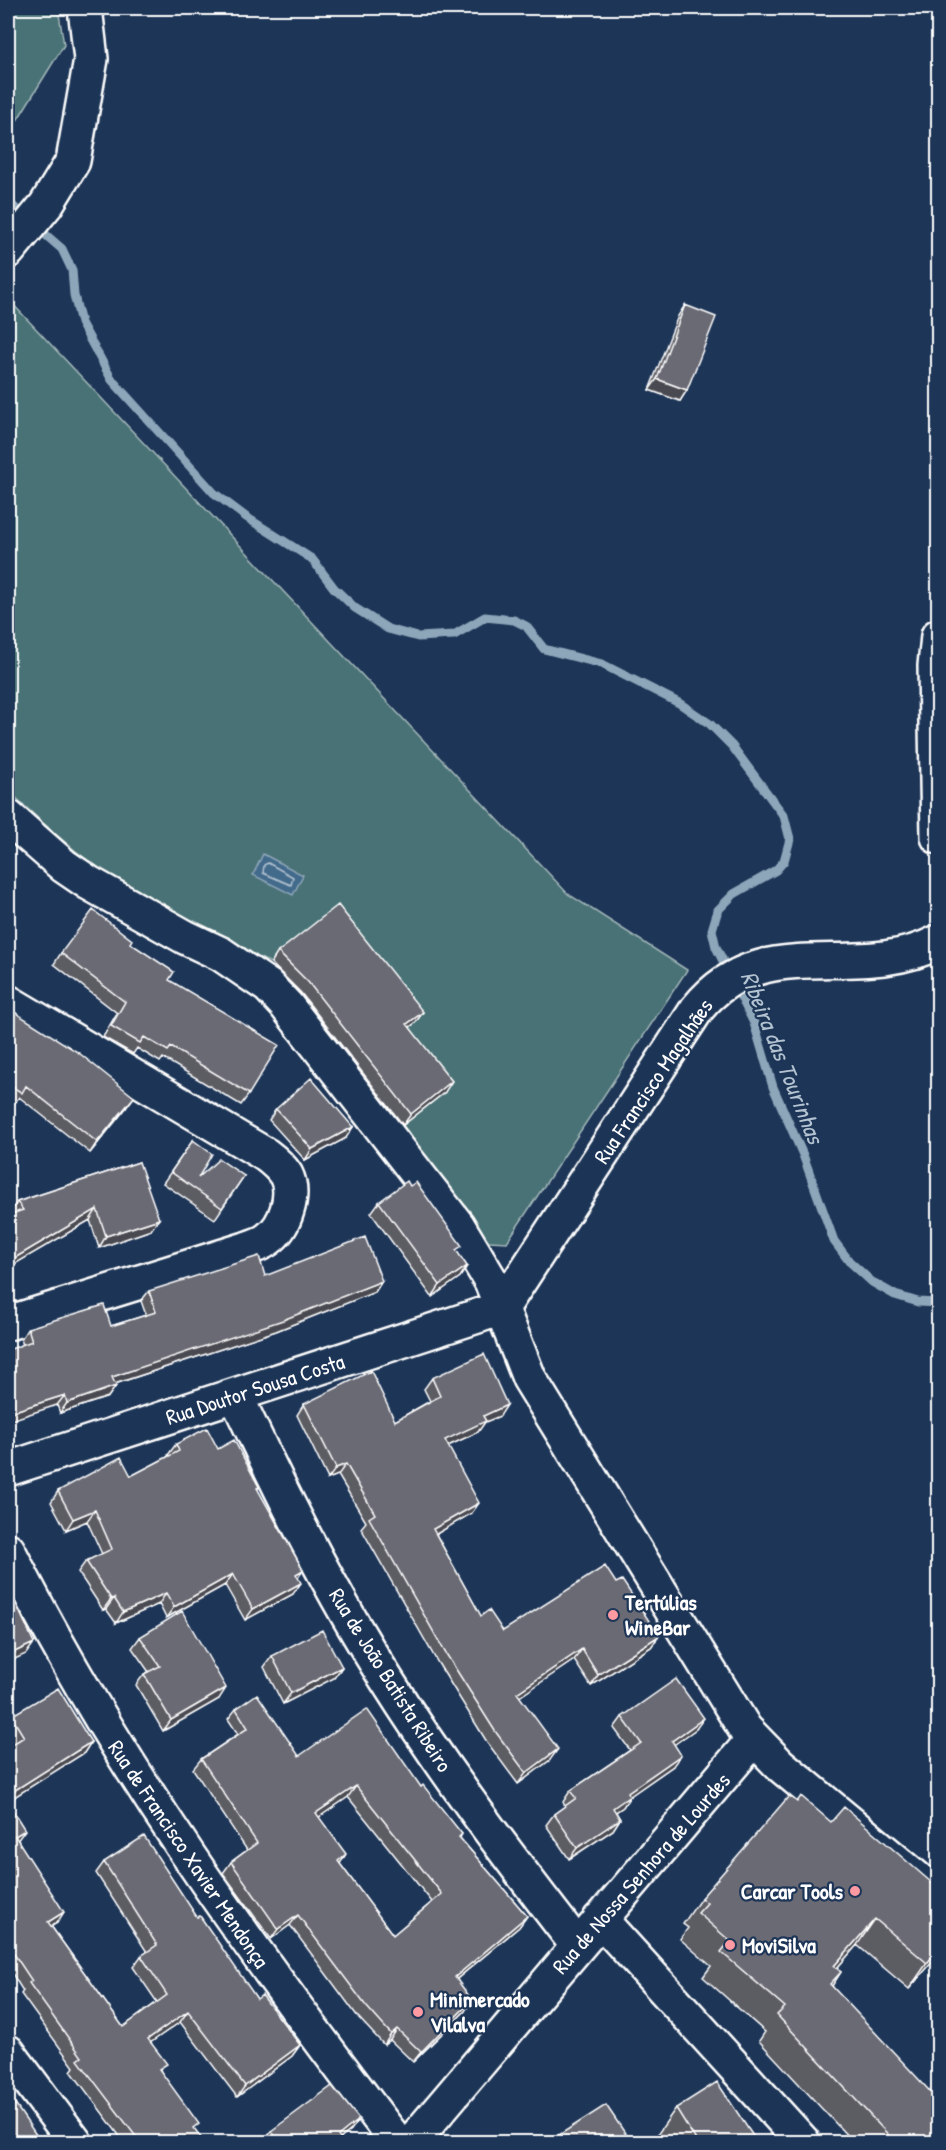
<svg xmlns="http://www.w3.org/2000/svg" width="946" height="2150" viewBox="0 0 946 2150" font-family="'Patrick Hand',sans-serif">
	<style>
		.green { fill: #4a7276; stroke: #a4b8ba; stroke-width: 1.5 }
		.water { fill: #436a8b; stroke: #8ea6b9; stroke-width: 1.5 }
		.lines { fill: none; stroke-linecap: round; stroke-linejoin: round }
		.shore { stroke: #b4c3d1; stroke-width: 1.5 }
		.stream { stroke: #8ea6b9; stroke-width: 9 }
		.street-casing { stroke: #fff; stroke-width: 38 }
		.secondary-casing { stroke: #fff; stroke-width: 38 }
		.street { stroke: #1d3557; stroke-width: 33 }
		.secondary { stroke: #1d3557; stroke-width: 33 }
		.wall { fill: #5b5b64; stroke: #fff; stroke-width: 1.5; fill-rule: evenodd }
		.shaded-wall { fill: #4a4a51; stroke: #fff; stroke-width: 1.5 }
		.building { fill: #6a6a74; stroke: #fff; stroke-width: 1.5; fill-rule: evenodd }
		.poi-dot { fill: #ff9aa2; stroke: #1d3557; stroke-width: 2 }
		.labels { text-anchor: middle; dominant-baseline: central; stroke-width: 4.5; stroke-linejoin: round; paint-order: stroke }
		.street-label { font-size: 22px; fill: #fff; stroke: #1d3557 }
		.poi-label { font-size: 22px; font-weight: bold; fill: #fff; stroke: #1d3557; text-anchor: start }
		.water-label { font-size: 24px; font-style: italic; fill: #b4c3d1; stroke: #1d3557 }
	</style>
	<rect width="100%" height="100%" fill="#1d3557"/>
	<filter id="ink" filterUnits="userSpaceOnUse"><feTurbulence type="fractalNoise" baseFrequency=".0167" numOctaves="2"/><feDisplacementMap in="SourceGraphic" scale="12" xChannelSelector="R" yChannelSelector="G"/><feConvolveMatrix kernelMatrix="1 2 1 2 8 2 1 2 1" color-interpolation-filters="sRGB"/></filter>
	<g filter="url(#ink)">
		<path class="green" d="M 8,8 L 58,8 L 64,45 L 8,135 L 12,160 L 8,172 Z
			M 8,299 L 568,894 L 687,970 L 507,1242 L 489,1241 L 479,1232 L 401,1127 L 445,1092 L 399,1035 L 415,1023 L 331,917 L 271,963 C 227,943 181,923 139,897 C 91,867 48,829 8,790 Z"/>
		<path class="water" d="M 263,854 L 303,875 L 293,895 L 253,875 Z"/>
		<g class="lines">
			<path class="shore" d="M 268,863 L 293,877 L 291,885 L 263,873 L 264,865 Z"/>
			<path class="stream" d="M 8,202 L 62,249 L 72,270 L 74,295 L 81,323 L 112,380 L 214,493 L 246,517 L 312,559 L 334,588 L 355,608 L 388,629 L 418,637 L 454,635 L 485,617 L 514,620 L 526,626 L 544,649 L 602,664 L 679,703 L 710,724 L 732,746 L 784,816 L 790,839 L 784,861 L 776,870 L 734,894 L 718,910 L 712,930 L 716,947 L 754,1023 L 773,1087 L 803,1155 L 834,1241 L 849,1261 L 872,1282 L 895,1295 L 918,1302 L 938,1303"/>
			<defs>
				<path id="street" d="M 8,251 L 46,205 L 73,161 L 91,59 L 85,8
					M 938,636 L 935,666 L 938,837
					M 8,1002 L 266,1155 C 274,1161 281,1167 286,1175 C 296,1195 285,1227 268,1239 C 262,1244 253,1246 246,1249 L 8,1323
					M 236,1396 C 282,1494 330,1591 388,1682 C 446,1774 511,1860 577,1945
					M 8,1469 L 502,1308 L 697,1009 C 762,927 856,985 938,942
					M 8,1550 C 115,1764 252,1952 397,2142
					M 600,1919 L 803,2142
					M 8,2052 L 75,2142"/>
				<path id="secondary" d="M 8,817 L 64,866 L 89,883 L 185,937 L 221,954 L 268,986 L 286,1005 L 458,1226 L 491,1281 L 529,1378 L 745,1729 L 780,1765 L 938,1896
					M 412,2142 L 753,1740"/>
			</defs>
			<use href="#street" class="street-casing"/>
			<use href="#secondary" class="secondary-casing"/>
			<use href="#street" class="street"/>
			<use href="#secondary" class="secondary"/>
		</g>
		<path class="wall" d="M 685,305 L 687,390 L 680,401 L 649,390 L 678,316 Z
			M 130,943 L 169,980 L 249,1094 L 241,1105 L 163,1058 L 160,1062 L 137,1048 L 133,1054 L 103,1037 L 117,1013 L 54,964 L 61,953 Z
			M 278,952 L 423,1012 L 415,1023 L 410,1027 L 445,1092 L 403,1125 L 301,993 L 271,963 Z
			M 8,1008 L 126,1108 L 90,1153 L 19,1097 L 14,1104 L 8,1100 Z
			M 276,1109 L 346,1138 L 305,1160 L 269,1120 Z
			M 193,1140 L 198,1178 L 244,1176 L 215,1219 L 163,1183 Z
			M 139,1162 L 151,1230 L 99,1248 L 90,1220 L 9,1267 L 10,1269 L 8,1272 L 8,1215 L 11,1214 L 10,1213 L 17,1202 Z
			M 410,1186 L 467,1266 L 460,1277 L 432,1297 L 371,1213 L 379,1202 Z
			M 265,1276 L 382,1281 L 375,1292 L 276,1331 L 115,1384 L 116,1386 L 108,1397 L 60,1413 L 57,1405 L 23,1345 L 21,1339 L 28,1328 L 111,1326 L 146,1315 L 141,1301 L 149,1291 Z
			M 432,1378 L 500,1416 L 485,1422 L 478,1432 L 448,1446 L 472,1513 L 436,1534 L 481,1616 L 503,1631 L 616,1583 L 659,1636 L 651,1647 L 591,1686 L 574,1660 L 519,1697 L 550,1760 L 518,1784 L 487,1742 L 438,1663 L 361,1528 L 366,1522 L 338,1475 L 328,1479 L 297,1415 L 304,1404 L 395,1421 L 430,1401 L 424,1389 Z
			M 176,1444 L 218,1449 L 259,1487 L 257,1490 L 298,1578 L 293,1594 L 245,1620 L 225,1585 L 166,1618 L 159,1604 L 116,1623 L 106,1609 L 103,1610 L 78,1572 L 86,1561 L 102,1554 L 87,1521 L 66,1530 L 51,1502 L 58,1491 L 131,1476 L 169,1456 L 168,1455 Z
			M 140,1637 L 219,1699 L 163,1731 L 136,1685 L 144,1674 L 149,1672 L 132,1648 Z
			M 272,1656 L 342,1667 L 334,1678 L 283,1704 L 264,1667 Z
			M 236,1709 L 299,1756 L 421,1787 L 462,1834 L 460,1838 L 527,1916 L 519,1927 L 457,1979 L 465,2011 L 413,2062 L 390,2040 L 384,2045 L 358,2017 L 290,1925 L 271,1939 L 223,1873 L 231,1862 L 247,1850 L 193,1769 L 201,1759 L 238,1734 L 228,1719 ZM 348,1797 L 432,1902 L 393,1935 L 340,1864 L 319,1817 Z
			M 11,1716 L 91,1742 L 84,1753 L 15,1796 L 9,1805 L 18,1840 L 57,1923 L 51,1926 L 123,2027 L 157,2002 L 133,1967 L 141,1956 L 147,1952 L 96,1873 L 104,1862 L 197,1917 L 257,1999 L 300,2045 L 292,2056 L 237,2097 L 180,2022 L 151,2042 L 161,2072 L 195,2130 L 204,2142 L 124,2142 L 71,2071 L 74,2067 L 21,1994 L 23,1991 L 8,1967 L 8,1747 L 13,1743 L 8,1734 L 8,1722 Z
			M 622,1717 L 696,1729 L 674,1744 L 673,1766 L 630,1796 L 623,1807 L 616,1812 L 620,1819 L 613,1830 L 569,1859 L 546,1825 L 554,1814 L 565,1806 L 563,1802 L 570,1791 L 630,1750 L 614,1728 Z
			M 797,1802 L 939,1889 L 939,1954 L 909,1989 L 857,1945 L 837,1968 L 841,1972 L 832,1986 L 939,2142 L 853,2142 L 759,2041 L 765,2032 L 703,1977 L 711,1966 L 680,1939 L 688,1928 L 683,1924 L 701,1898 Z
			M 676,2108 L 757,2142 L 661,2142 L 657,2135 Z
			M 359,2119 L 351,2130 L 340,2139 L 341,2142 L 263,2142 L 271,2131 Z"/>
		<path class="shaded-wall" d="M 657,379 L 687,390 L 680,401 L 649,390 Z
			M 423,1012 L 415,1023 L 399,1035 L 407,1024 Z
			M 452,1081 L 445,1092 L 403,1125 L 411,1114 Z
			M 134,1097 L 126,1108 L 90,1153 L 97,1142 Z
			M 353,1127 L 346,1138 L 305,1160 L 312,1149 Z
			M 97,1209 L 90,1220 L 8,1268 L 8,1262 Z
			M 159,1219 L 151,1230 L 99,1248 L 106,1236 Z
			M 467,1266 L 460,1277 L 432,1297 L 440,1285 Z
			M 382,1281 L 375,1292 L 276,1331 L 105,1387 L 112,1377 Z
			M 116,1386 L 108,1397 L 60,1413 L 67,1403 Z
			M 65,1395 L 57,1405 L 8,1421 L 8,1413 Z
			M 507,1405 L 500,1416 L 485,1422 L 478,1432 L 437,1451 L 445,1440 L 483,1416 Z
			M 346,1464 L 338,1475 L 328,1479 L 336,1468 Z
			M 479,1503 L 472,1513 L 426,1540 L 433,1529 Z
			M 95,1510 L 87,1521 L 66,1530 L 73,1519 Z
			M 303,1570 L 296,1581 L 296,1574 Z
			M 233,1574 L 225,1585 L 166,1618 L 174,1607 Z
			M 301,1583 L 293,1594 L 245,1620 L 253,1609 Z
			M 166,1593 L 159,1604 L 116,1623 L 123,1612 Z
			M 114,1598 L 106,1609 L 103,1610 L 111,1599 Z
			M 659,1636 L 651,1647 L 591,1686 L 598,1675 Z
			M 34,1643 L 26,1654 L 8,1662 L 8,1655 Z
			M 582,1649 L 574,1660 L 509,1704 L 517,1693 Z
			M 342,1667 L 334,1678 L 283,1704 L 291,1693 Z
			M 226,1688 L 219,1699 L 163,1731 L 171,1720 Z
			M 704,1718 L 696,1729 L 664,1752 L 672,1741 Z
			M 91,1742 L 84,1753 L 8,1801 L 12,1792 Z
			M 558,1749 L 550,1760 L 518,1784 L 526,1773 Z
			M 681,1755 L 673,1766 L 623,1801 L 630,1796 L 623,1807 L 605,1819 L 613,1808 L 628,1792 Z
			M 356,1786 L 348,1797 L 309,1824 L 316,1813 Z
			M 15,1797 L 8,1807 L 8,1802 Z
			M 620,1819 L 613,1830 L 569,1859 L 577,1848 Z
			M 25,1830 L 17,1841 L 15,1836 Z
			M 346,1854 L 339,1865 L 338,1861 Z
			M 64,1912 L 57,1923 L 41,1933 L 48,1922 Z
			M 298,1915 L 290,1925 L 271,1939 L 278,1929 Z
			M 527,1916 L 519,1927 L 447,1987 L 455,1977 Z
			M 875,1919 L 857,1945 L 816,1992 L 834,1966 Z
			M 939,1949 L 939,1954 L 909,1989 L 927,1963 Z
			M 472,2000 L 465,2011 L 413,2062 L 421,2052 Z
			M 188,2011 L 180,2022 L 140,2050 L 148,2039 Z
			M 397,2029 L 390,2040 L 384,2045 L 391,2034 Z
			M 300,2045 L 292,2056 L 237,2097 L 245,2086 Z
			M 359,2119 L 351,2130 L 336,2142 L 338,2136 Z"/>
		<path class="building" d="M 685,305 L 716,317 L 687,390 L 657,379 Z
			M 338,905 L 423,1012 L 407,1024 L 452,1081 L 411,1114 L 308,982 L 278,952 Z
			M 93,910 L 132,940 L 130,943 L 174,972 L 169,980 L 279,1045 L 249,1094 L 171,1047 L 168,1051 L 144,1037 L 140,1043 L 111,1026 L 125,1002 L 61,953 Z
			M 8,1008 L 79,1053 L 134,1097 L 97,1142 L 26,1086 L 22,1093 L 8,1084 Z
			M 311,1078 L 353,1127 L 312,1149 L 276,1109 Z
			M 193,1140 L 212,1154 L 198,1178 L 219,1159 L 244,1176 L 222,1208 L 171,1172 Z
			M 139,1162 L 159,1219 L 106,1236 L 97,1209 L 8,1262 L 8,1215 L 23,1210 L 17,1202 Z
			M 407,1181 L 410,1186 L 416,1182 L 462,1246 L 456,1250 L 467,1266 L 440,1285 L 379,1202 Z
			M 365,1237 L 382,1281 L 283,1320 L 112,1377 L 116,1386 L 67,1403 L 65,1395 L 8,1413 L 8,1350 L 32,1341 L 28,1328 L 104,1305 L 111,1326 L 156,1312 L 149,1291 L 259,1256 L 265,1276 Z
			M 484,1354 L 507,1405 L 483,1416 L 486,1421 L 445,1440 L 479,1503 L 433,1529 L 481,1616 L 489,1610 L 503,1631 L 605,1566 L 616,1583 L 622,1580 L 659,1636 L 598,1675 L 582,1649 L 517,1693 L 558,1749 L 526,1773 L 495,1731 L 445,1652 L 369,1518 L 375,1514 L 346,1464 L 336,1468 L 304,1404 L 371,1371 L 395,1421 L 440,1396 L 432,1378 Z
			M 207,1428 L 218,1449 L 234,1440 L 259,1487 L 257,1488 L 303,1570 L 296,1574 L 301,1583 L 253,1609 L 233,1574 L 174,1607 L 166,1593 L 123,1612 L 114,1598 L 111,1599 L 86,1561 L 112,1549 L 95,1510 L 73,1519 L 58,1491 L 121,1457 L 131,1476 L 179,1451 L 176,1444 Z
			M 12,1595 L 34,1643 L 8,1655 L 8,1597 Z
			M 182,1611 L 226,1688 L 171,1720 L 144,1674 L 160,1666 L 140,1637 Z
			M 322,1630 L 342,1667 L 291,1693 L 272,1656 Z
			M 676,1679 L 704,1718 L 672,1741 L 681,1755 L 628,1792 L 630,1796 L 613,1808 L 620,1819 L 577,1848 L 554,1814 L 576,1798 L 570,1791 L 641,1743 L 622,1717 Z
			M 58,1688 L 91,1742 L 12,1792 L 15,1797 L 8,1802 L 8,1747 L 24,1737 L 11,1716 Z
			M 257,1694 L 299,1756 L 367,1709 L 421,1787 L 423,1785 L 462,1834 L 459,1837 L 527,1916 L 455,1977 L 472,2000 L 421,2052 L 397,2029 L 391,2034 L 366,2006 L 298,1915 L 278,1929 L 231,1862 L 257,1843 L 201,1759 L 248,1728 L 236,1709 ZM 356,1786 L 442,1894 L 393,1935 L 338,1861 L 346,1854 L 316,1813 Z
			M 789,1796 L 797,1802 L 801,1796 L 831,1822 L 844,1807 L 939,1889 L 939,1949 L 927,1963 L 875,1919 L 834,1966 L 841,1972 L 830,1984 L 939,2101 L 939,2142 L 914,2142 L 910,2138 L 904,2142 L 895,2142 L 777,2015 L 785,2007 L 721,1952 L 730,1941 L 698,1913 L 707,1903 L 701,1898 Z
			M 8,1803 L 25,1830 L 15,1836 L 64,1912 L 48,1922 L 123,2027 L 167,1995 L 141,1956 L 157,1945 L 104,1862 L 144,1836 L 197,1917 L 200,1916 L 257,1999 L 262,1995 L 300,2045 L 245,2086 L 188,2011 L 148,2039 L 167,2064 L 159,2069 L 199,2124 L 194,2128 L 204,2142 L 140,2142 L 78,2060 L 82,2057 L 29,1983 L 32,1981 L 8,1945 Z
			M 717,2082 L 757,2142 L 697,2142 L 676,2108 Z
			M 332,2086 L 359,2119 L 338,2136 L 342,2141 L 340,2142 L 271,2142 L 277,2138 L 271,2131 Z
			M 8,2094 L 41,2142 L 8,2142 Z
			M 606,2105 L 631,2142 L 548,2142 Z"/>
	</g>
	<g class="poi-dot">
		<circle cx="613" cy="1615" r="6"/>
		<circle cx="855" cy="1891" r="6"/>
		<circle cx="730" cy="1945" r="6"/>
		<circle cx="418" cy="2012" r="6"/>
	</g>
	<g class="labels">
		<g class="street-label">
			<text transform="translate(653 1081) rotate(-56)">Rua Francisco Magalhães</text>
			<text transform="translate(255 1389) rotate(-18)">Rua Doutor Sousa Costa</text>
			<text transform="translate(391 1680) rotate(58)">Rua de João Batista Ribeiro</text>
			<text transform="translate(189 1854) rotate(56)">Rua de Francisco Xavier Mendonça</text>
			<text transform="translate(641 1873) rotate(-49)">Rua de Nossa Senhora de Lourdes</text>
		</g>
		<g class="poi-label">
			<text x="625" y="1602">Tertúlias<tspan x="625" dy="25">WineBar</tspan></text>
			<text x="843" y="1891" text-anchor="end">Carcar Tools</text>
			<text x="742" y="1945">MoviSilva</text>
			<text x="430" y="1999">Minimercado<tspan x="430" dy="25">Vilalva</tspan></text>
		</g>
		<g class="water-label">
			<text transform="translate(783 1057) rotate(68)">Ribeira das Tourinhas</text>
		</g>
	</g>
	<rect width="946" height="2150" fill="none" stroke="#1d3557" stroke-width="30"/>
	<rect x="15" y="15" width="916" height="2120" fill="none" stroke="#fff" stroke-width="2" filter="url(#ink)"/>
</svg>
